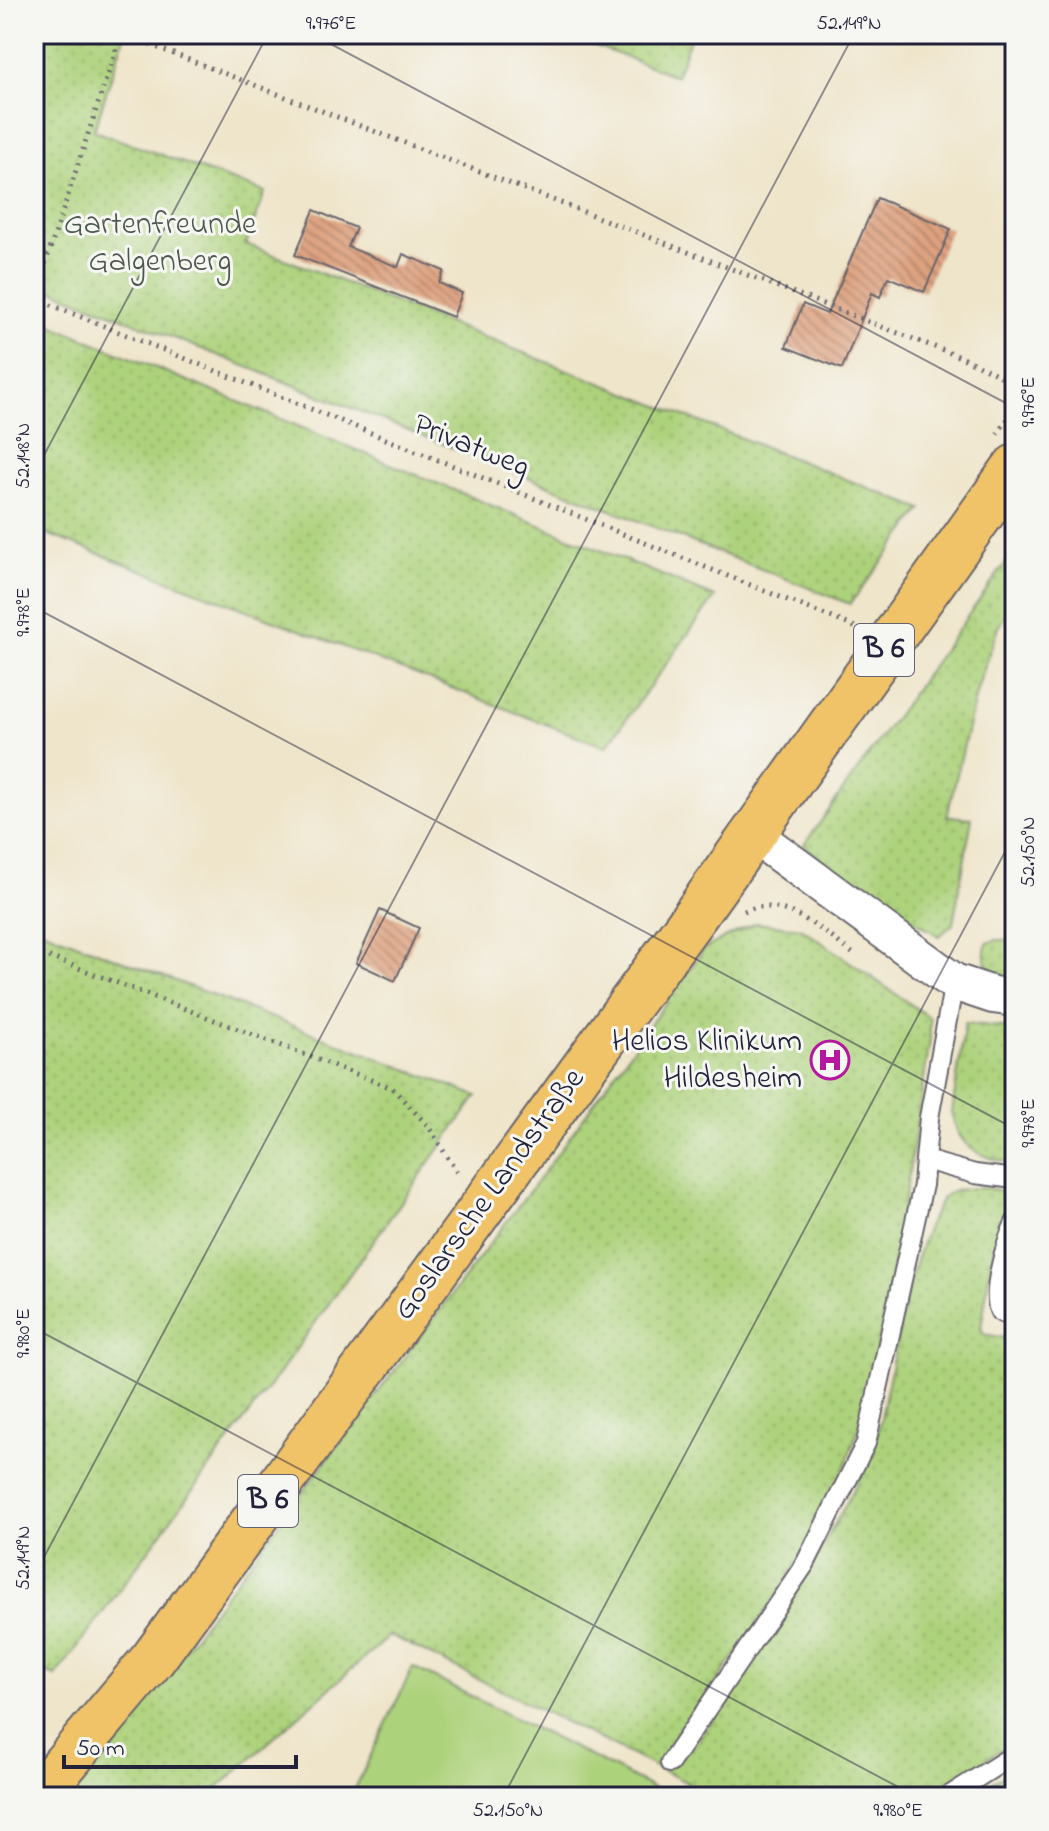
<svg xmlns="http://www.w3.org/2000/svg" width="1049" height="1831" viewBox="0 0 1049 1831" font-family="'Indie Flower',sans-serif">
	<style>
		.grass { fill: url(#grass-dots); stroke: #687a5b; stroke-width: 2 }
		.pitch { fill: #add27b; stroke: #687a5b; stroke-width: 2 }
		.building { fill: url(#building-back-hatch) }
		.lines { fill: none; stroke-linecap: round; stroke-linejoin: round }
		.lane-casing { stroke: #6a666d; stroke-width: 22 }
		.street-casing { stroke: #6a666d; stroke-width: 40 }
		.primary-casing { stroke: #6a666d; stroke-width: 48 }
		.path { stroke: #6a666d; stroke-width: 5; stroke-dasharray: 2 6; stroke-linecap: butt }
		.lane { stroke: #fff; stroke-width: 18 }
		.street { stroke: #fff; stroke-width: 36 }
		.primary { stroke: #f1c369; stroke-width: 44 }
		.ticks { fill: none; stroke: #22223b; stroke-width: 2; stroke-opacity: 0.45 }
		.labels { text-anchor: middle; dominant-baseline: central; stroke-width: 6; stroke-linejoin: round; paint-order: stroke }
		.shield { fill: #f6f6f2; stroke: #626272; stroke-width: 2 }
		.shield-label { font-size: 30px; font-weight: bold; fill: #22223b }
		.park-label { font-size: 32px; fill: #4c574e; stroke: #f6f6f2 }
		.street-label { font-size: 32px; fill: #22223b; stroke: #f6f6f2 }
		.poi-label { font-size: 32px; fill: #22223b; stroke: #f6f6f2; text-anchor: end }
		.neatline { fill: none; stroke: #22223b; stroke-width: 3 }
		.ticks-label { font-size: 20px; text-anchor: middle; fill: #22223b }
	</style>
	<defs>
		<pattern id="grass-dots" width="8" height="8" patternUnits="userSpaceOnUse" patternTransform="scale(2)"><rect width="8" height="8" fill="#add27b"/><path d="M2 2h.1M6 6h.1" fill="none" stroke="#95b46b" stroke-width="1.8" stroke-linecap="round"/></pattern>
		<pattern id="building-back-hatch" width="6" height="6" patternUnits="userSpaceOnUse" patternTransform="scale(2)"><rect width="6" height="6" fill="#dea280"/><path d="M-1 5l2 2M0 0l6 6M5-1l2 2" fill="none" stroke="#b4846a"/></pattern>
	</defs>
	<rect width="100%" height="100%" fill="#f6f6f2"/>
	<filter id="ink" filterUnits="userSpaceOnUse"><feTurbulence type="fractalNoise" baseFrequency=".0125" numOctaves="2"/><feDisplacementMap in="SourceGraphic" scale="16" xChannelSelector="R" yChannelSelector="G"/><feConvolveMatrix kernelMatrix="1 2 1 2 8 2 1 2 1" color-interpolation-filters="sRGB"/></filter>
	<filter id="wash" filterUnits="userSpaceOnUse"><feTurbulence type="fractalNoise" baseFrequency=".006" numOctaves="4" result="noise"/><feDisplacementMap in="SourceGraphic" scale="32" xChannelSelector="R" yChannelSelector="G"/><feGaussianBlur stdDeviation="1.8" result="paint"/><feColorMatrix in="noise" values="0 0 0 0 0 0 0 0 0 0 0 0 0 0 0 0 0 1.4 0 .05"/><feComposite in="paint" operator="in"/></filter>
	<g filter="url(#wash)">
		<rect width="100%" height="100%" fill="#efe5cb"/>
		<path class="grass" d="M 34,34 L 125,34 L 94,131 L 265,192 L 246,244 L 922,509 L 850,604 L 34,283 Z
			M 564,34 L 692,34 L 676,76 Z
			M 34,318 L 715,597 L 606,747 L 34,529 Z
			M 1015,550 L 1015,600 L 998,627 L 977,690 L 947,816 L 972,818 L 953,924 L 939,936 L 832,868 L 804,845 Z
			M 755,923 L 801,928 L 930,1018 L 930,1040 C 917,1124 904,1208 888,1292 C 877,1351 868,1408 846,1464 C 809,1561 734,1658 673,1742 L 691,1750 C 742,1681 787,1611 828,1536 C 845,1506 863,1475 874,1444 C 880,1429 882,1412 885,1397 C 899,1336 910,1252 942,1199 C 952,1184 1005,1185 1014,1198 L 993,1251 L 981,1328 L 984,1334 L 1015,1340 L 1015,1741 L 932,1794 L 911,1783 L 904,1797 L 716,1797 L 390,1635 L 207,1797 L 70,1797 L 94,1769 L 550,1164 L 705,948 Z
			M 34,927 L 477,1096 L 290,1358 L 56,1676 L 34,1668 Z
			M 996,940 L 1011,940 L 1015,985 C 997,977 978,964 987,943 Z
			M 965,1023 L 1015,1029 L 1015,1163 C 982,1159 957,1148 952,1112 Z
			M 1015,1768 L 1015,1797 L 970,1797 Z"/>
		<path class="pitch" d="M 413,1667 L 647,1785 L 670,1797 L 351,1797 Z"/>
		<g id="blocks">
			<path class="building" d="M 877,198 L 951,229 L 924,292 L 888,277 L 880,297 L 872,293 L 842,369 L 786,347 L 803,304 L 827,314 Z
				M 314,210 L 356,228 L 348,247 L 398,267 L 403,254 L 444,271 L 439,283 L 462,293 L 453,317 L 295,255 Z
				M 380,910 L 419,928 L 395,981 L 356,963 Z"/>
		</g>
	</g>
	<g filter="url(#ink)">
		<use href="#blocks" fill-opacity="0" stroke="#6a666d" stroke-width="2"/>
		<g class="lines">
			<defs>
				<path id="lane" d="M 954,982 L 929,1118 L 925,1160 L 975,1174 L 1015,1179
					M 1015,1223 C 1006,1241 990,1295 1000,1312 L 1015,1317
					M 670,1763 L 805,1564 L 866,1443 L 923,1185 L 925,1160
					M 947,1797 L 1015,1754"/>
				<path id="street" d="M 754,835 L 954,982 L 993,995 L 1015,998"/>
				<path id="primary" d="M 37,1797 L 153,1659 L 698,911 L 1015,467"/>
			</defs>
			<use href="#lane" class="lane-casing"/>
			<use href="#street" class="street-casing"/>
			<use href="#primary" class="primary-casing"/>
			<path class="path" d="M 121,34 L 34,298 L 855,627
				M 885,34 L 893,37 L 895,34
				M 135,39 L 963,358 L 1015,383
				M 997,434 L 1015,409
				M 744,911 C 784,894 825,933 855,955
				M 34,951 L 392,1088 L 429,1127 L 459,1176"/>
			<use href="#lane" class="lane"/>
			<use href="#street" class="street"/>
			<use href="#primary" class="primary"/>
		</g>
	</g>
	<path class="ticks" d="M 312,34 L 1015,408M 34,474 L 268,34M 34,607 L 1015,1129M 34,1328 L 917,1797M 34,1576 L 854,34M 503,1797 L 1015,833"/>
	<defs>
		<symbol id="hospital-ring" viewBox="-11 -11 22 22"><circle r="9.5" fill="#f6f6f2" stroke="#b5179e" stroke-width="1.5"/><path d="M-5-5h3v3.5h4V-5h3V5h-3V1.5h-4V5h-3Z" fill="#b5179e"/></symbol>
	</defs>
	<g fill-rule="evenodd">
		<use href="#hospital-ring" x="808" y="1038" width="44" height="44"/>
	</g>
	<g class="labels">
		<g class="shield">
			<rect x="854" y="624" width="60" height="52" rx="6"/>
			<rect x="238" y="1475" width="60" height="52" rx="6"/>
		</g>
		<g class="shield-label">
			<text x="884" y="650">B 6</text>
			<text x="268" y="1501">B 6</text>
		</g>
		<g class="park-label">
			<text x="160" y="225">Gartenfreunde<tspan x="160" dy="37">Galgenberg</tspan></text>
		</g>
		<g class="street-label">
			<text transform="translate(471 447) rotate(22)">Privatweg</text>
			<text transform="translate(490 1195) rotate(-54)">Goslarsche Landstraße</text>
		</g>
		<g class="poi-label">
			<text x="802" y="1042">Helios Klinikum<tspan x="802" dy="37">Hildesheim</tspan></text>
		</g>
	</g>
	<rect width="1049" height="1831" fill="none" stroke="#f6f6f2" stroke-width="88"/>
	<path d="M64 1755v12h232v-12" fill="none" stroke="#22223b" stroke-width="4"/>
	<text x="76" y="1755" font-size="24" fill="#22223b" stroke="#f6f6f2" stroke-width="6" paint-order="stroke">50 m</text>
	<rect x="44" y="44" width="961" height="1743" class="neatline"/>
	<g class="ticks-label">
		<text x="331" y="29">9.976°E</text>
		<text x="849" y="29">52.149°N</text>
		<text transform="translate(1027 402) rotate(-90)" y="7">9.976°E</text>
		<text transform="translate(22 456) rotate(-90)" y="7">52.148°N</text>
		<text transform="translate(22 612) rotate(-90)" y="7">9.978°E</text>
		<text transform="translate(1027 852) rotate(-90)" y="7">52.150°N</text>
		<text transform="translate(1027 1123) rotate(-90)" y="7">9.978°E</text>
		<text transform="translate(22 1333) rotate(-90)" y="7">9.980°E</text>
		<text transform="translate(22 1558) rotate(-90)" y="7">52.149°N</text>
		<text x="508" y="1816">52.150°N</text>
		<text x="898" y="1816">9.980°E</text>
	</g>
</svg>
